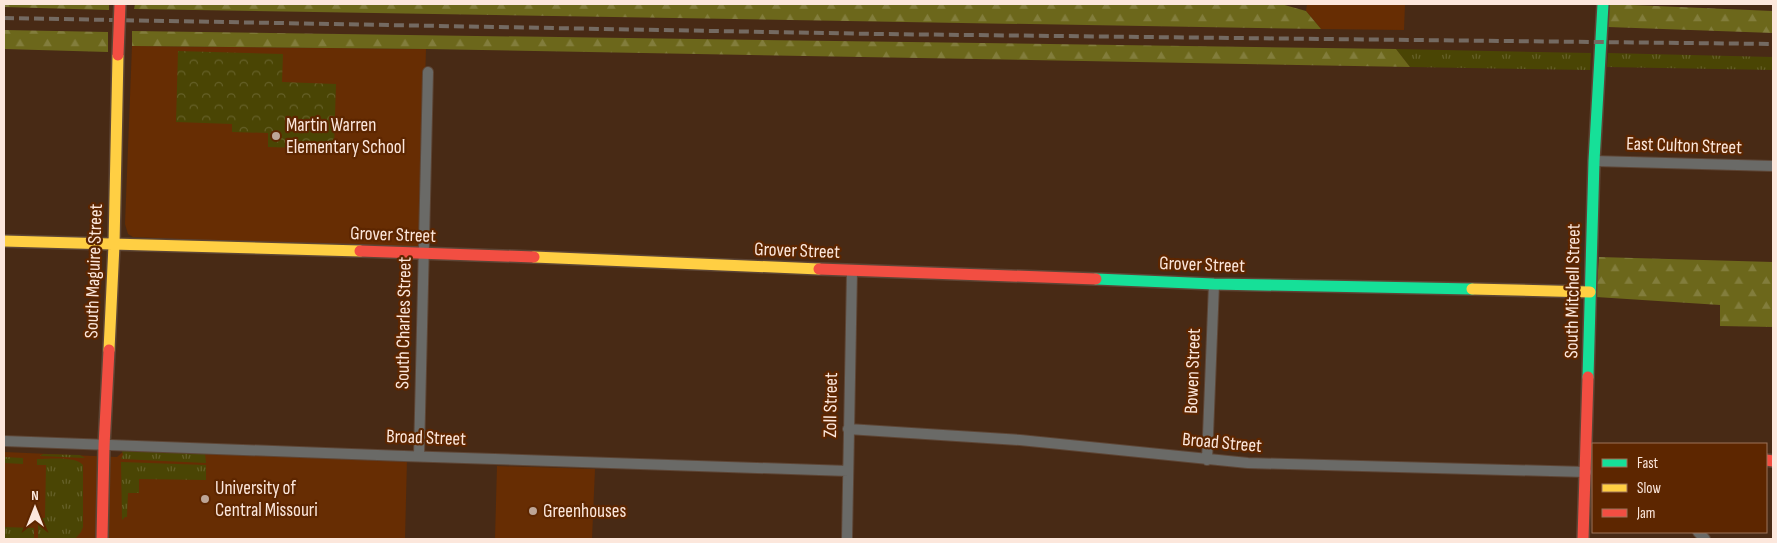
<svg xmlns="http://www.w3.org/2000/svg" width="1777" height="543" viewBox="0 0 1777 543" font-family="'Sofia Sans Condensed',sans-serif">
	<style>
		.built { fill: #672d03 }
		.grass { fill: url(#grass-tufts) }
		.forest { fill: url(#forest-firs) }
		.park { fill: url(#park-crowns) }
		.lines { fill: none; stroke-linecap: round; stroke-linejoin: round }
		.street-casing { stroke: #5d4535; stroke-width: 12 }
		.fast-casing { stroke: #5d4535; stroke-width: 14 }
		.slow-casing { stroke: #5d4535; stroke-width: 14 }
		.jam-casing { stroke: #5d4535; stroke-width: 14 }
		.street { stroke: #6a6a67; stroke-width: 10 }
		.fast { stroke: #16e098; stroke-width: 11 }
		.slow { stroke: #ffcf43; stroke-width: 11 }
		.jam { stroke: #f24e42; stroke-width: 11 }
		.rail { stroke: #746a62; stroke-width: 4; stroke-dasharray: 10 5; stroke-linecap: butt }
		.jam-bridge-casing { stroke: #5d4535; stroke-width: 14; stroke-linecap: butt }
		.jam-bridge { stroke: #f24e42; stroke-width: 11 }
		.poi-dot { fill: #bda596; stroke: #5d2600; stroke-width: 2 }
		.labels { text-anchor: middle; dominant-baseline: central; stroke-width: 4.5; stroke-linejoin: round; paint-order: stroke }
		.poi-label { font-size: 19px; fill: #fce7dc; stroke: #5d2600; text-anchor: start }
		.street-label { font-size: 19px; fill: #fce7dc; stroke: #5d2600 }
	</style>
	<defs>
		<pattern id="grass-tufts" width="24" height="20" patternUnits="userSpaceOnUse" patternTransform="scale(1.25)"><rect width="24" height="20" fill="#4a4504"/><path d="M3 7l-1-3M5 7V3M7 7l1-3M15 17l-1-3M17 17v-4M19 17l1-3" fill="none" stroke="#656028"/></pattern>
		<pattern id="forest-firs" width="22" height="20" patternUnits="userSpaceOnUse" patternTransform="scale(1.25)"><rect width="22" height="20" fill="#6c671b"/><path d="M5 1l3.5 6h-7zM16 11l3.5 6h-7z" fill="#827d3c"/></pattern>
		<pattern id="park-crowns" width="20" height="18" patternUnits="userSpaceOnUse" patternTransform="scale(1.25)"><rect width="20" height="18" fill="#4a4504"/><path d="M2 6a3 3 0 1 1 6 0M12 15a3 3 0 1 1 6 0" fill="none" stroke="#656028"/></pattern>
	</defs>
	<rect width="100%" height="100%" fill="#482a15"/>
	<path class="built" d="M 1307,4 L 1405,4 L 1404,30 L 1321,29 L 1306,11 Z
		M 132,46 L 426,49 L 420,244 L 418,247 L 408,249 L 133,237 L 128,234 L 125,224 Z
		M 125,450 L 407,459 L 405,539 L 4,539 L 4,452 L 117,457 Z
		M 497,466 L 595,469 L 592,539 L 495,539 Z"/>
	<path class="grass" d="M 1396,49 L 1591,53 L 1590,70 L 1410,67 Z
		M 1608,53 L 1773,57 L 1773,70 L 1607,67 Z
		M 125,450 L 205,453 L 206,463 L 121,459 L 123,455 L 122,451 Z
		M 43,454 L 80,455 L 85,458 L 40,456 Z
		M 4,457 L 23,458 L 23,464 L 4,463 Z
		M 37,459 C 49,459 76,456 83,465 L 83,527 L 81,532 L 75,539 L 38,539 L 38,518 L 45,518 L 46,465 L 37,465 Z
		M 121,462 L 206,465 L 206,480 L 139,479 L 139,493 L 128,493 L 127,517 L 125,517 L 122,520 Z
		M 4,527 L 34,528 L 34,538 L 4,538 Z"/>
	<path class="forest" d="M 4,4 L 109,4 L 109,10 L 4,7 Z
		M 135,4 L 1281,4 L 1306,11 L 1321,29 L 134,9 Z
		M 1609,4 L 1773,11 L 1773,33 L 1608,27 Z
		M 4,30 L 108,32 L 108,52 L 4,49 Z
		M 132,31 L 1396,49 L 1410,67 L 426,49 L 132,46 Z
		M 1599,257 L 1773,262 L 1773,327 L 1720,326 L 1720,305 L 1596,297 Z"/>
	<path class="park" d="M 178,51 L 283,54 L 282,82 L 336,84 L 334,149 L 268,147 L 268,133 L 232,132 L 232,124 L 176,122 Z"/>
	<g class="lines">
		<defs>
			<path id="street" d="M 1594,161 L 1773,166
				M 848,429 L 1020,440 L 1248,463 L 1586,472
				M 4,441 C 285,453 567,461 848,471
				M 419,455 L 428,72
				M 1207,460 L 1214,284
				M 1698,532 L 1705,539
				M 847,539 L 852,271"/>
			<path id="fast" d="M 1096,279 L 1214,284 L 1472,289
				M 1588,377 L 1594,161 L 1603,4"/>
			<path id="slow" d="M 4,241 L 360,251
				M 534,257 L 819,269
				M 1472,289 L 1590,292
				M 109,350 L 114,245 L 118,55"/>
			<path id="jam" d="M 360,251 L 534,257
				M 819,269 L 1096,279
				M 1766,460 L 1773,461
				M 102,539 L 104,446 L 109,350
				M 1583,539 L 1588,377"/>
		</defs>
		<use href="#street" class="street-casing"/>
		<use href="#fast" class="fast-casing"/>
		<use href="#slow" class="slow-casing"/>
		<use href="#jam" class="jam-casing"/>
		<use href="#street" class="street"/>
		<use href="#fast" class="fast"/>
		<use href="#slow" class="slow"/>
		<use href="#jam" class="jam"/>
		<path class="rail" d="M 4,18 L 879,34 L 1773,44"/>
		<defs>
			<path id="jam-bridge" d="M 118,55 L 120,4"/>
		</defs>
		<use href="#jam-bridge" class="jam-bridge-casing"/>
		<use href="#jam-bridge" class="jam-bridge"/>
	</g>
	<g class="poi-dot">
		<circle cx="276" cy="136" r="5"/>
		<circle cx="205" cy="499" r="5"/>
		<circle cx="533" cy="511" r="5"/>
	</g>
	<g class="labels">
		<g class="poi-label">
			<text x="286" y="125">Martin Warren<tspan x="286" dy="22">Elementary School</tspan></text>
			<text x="215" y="488">University of<tspan x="215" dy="22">Central Missouri</tspan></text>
			<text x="543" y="511">Greenhouses</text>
		</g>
		<g class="street-label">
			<text transform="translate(1684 146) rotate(2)">East Culton Street</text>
			<text transform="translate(393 235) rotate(2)">Grover Street</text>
			<text transform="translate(797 251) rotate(2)">Grover Street</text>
			<text transform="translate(1202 265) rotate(2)">Grover Street</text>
			<text transform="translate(94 271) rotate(-88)">South Maguire Street</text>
			<text transform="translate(1573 291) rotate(-89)">South Mitchell Street</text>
			<text transform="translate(404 323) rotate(-89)">South Charles Street</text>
			<text transform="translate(1193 371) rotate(-88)">Bowen Street</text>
			<text transform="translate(831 405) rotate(-89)">Zoll Street</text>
			<text transform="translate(426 438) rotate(2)">Broad Street</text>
			<text transform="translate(1222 443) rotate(5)">Broad Street</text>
		</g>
	</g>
	<rect width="1777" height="543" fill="none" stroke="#fce7dc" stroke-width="10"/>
	<rect x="1592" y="443" width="175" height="90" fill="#5d2600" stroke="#9d7358"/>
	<rect x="1602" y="459" width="25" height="8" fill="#16e098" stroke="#9d7358"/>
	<text x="1637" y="468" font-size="15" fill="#fce7dc">Fast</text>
	<rect x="1602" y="484" width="25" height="8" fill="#ffcf43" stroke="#9d7358"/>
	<text x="1637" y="493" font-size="15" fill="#fce7dc">Slow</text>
	<rect x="1602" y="509" width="25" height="8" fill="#f24e42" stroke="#9d7358"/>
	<text x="1637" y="518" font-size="15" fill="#fce7dc">Jam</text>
	<g transform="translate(35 508)" stroke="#5d2600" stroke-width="4" paint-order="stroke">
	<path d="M0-4L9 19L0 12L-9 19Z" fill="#fce7dc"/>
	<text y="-8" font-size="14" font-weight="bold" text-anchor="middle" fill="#fce7dc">N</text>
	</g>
</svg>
